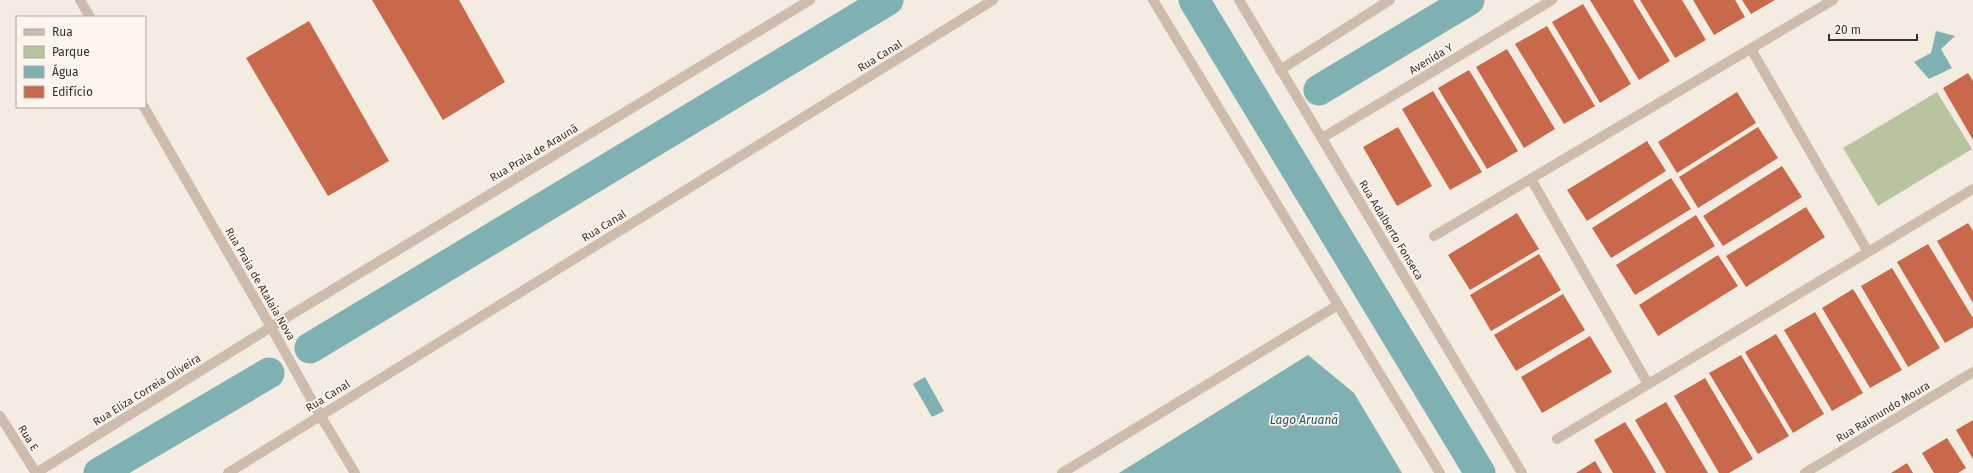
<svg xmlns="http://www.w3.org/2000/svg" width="1973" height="473" viewBox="0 0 1973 473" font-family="'Fira Sans',sans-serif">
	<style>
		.green { fill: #b8c4a0 }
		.water { fill: #7fb0b2 }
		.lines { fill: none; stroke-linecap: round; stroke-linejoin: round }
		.canal { stroke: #7fb0b2; stroke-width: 31 }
		.building { fill: #c8694b }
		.service { stroke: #cdbbac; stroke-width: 10 }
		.minor { stroke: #cdbbac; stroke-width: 10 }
		.labels { text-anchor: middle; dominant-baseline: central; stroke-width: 3.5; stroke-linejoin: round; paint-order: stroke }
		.street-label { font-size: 11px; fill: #3b302b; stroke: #fbf5ee }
		.water-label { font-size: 12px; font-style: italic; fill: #1f5a5e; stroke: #fbf5ee }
	</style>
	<rect width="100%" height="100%" fill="#f4ebe1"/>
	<path class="green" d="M 1937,92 L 1972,149 L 1878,206 L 1843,148 Z"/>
	<path class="water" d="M 1936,31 L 1955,36 L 1941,49 L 1952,68 L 1929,79 L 1914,62 L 1931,53 Z
		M 1308,355 L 1354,393 L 1402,473 L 1119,473 Z
		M 925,377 L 944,411 L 932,417 L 913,384 Z"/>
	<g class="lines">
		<path class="canal" d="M 1194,0 L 1480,473
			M 1319,90 L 1469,0
			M 310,348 L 888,0
			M 99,473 L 269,373"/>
	</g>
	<path class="building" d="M 372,0 L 459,0 L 505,82 L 443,120 Z
		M 1590,0 L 1633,0 L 1670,61 L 1639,80 Z
		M 1640,0 L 1682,0 L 1706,40 L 1675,58 Z
		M 1693,0 L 1735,0 L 1745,17 L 1714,35 Z
		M 1742,0 L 1775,0 L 1751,14 Z
		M 1583,4 L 1631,84 L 1600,103 L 1552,22 Z
		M 309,21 L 389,161 L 328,196 L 246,58 Z
		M 1547,26 L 1595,106 L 1564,124 L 1515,44 Z
		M 1507,49 L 1555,129 L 1524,148 L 1476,67 Z
		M 1469,70 L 1518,151 L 1487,169 L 1438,88 Z
		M 1968,73 L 1973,81 L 1973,140 L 1943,88 Z
		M 1433,91 L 1482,172 L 1450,190 L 1402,109 Z
		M 1737,92 L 1756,123 L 1677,173 L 1658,142 Z
		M 1398,127 L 1432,186 L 1397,206 L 1363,147 Z
		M 1758,127 L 1778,158 L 1698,208 L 1679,177 Z
		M 1647,141 L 1666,171 L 1587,221 L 1567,190 Z
		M 1782,166 L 1802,197 L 1723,246 L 1703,216 Z
		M 1671,178 L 1691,209 L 1611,258 L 1592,228 Z
		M 1806,207 L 1825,237 L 1746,287 L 1726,256 Z
		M 1517,213 L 1539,249 L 1470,290 L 1448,255 Z
		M 1696,215 L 1715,246 L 1635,295 L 1616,265 Z
		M 1968,223 L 1973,231 L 1973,303 L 1937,241 Z
		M 1928,244 L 1973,318 L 1973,327 L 1945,343 L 1897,262 Z
		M 1539,254 L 1561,290 L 1491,331 L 1470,295 Z
		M 1718,255 L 1738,286 L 1658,336 L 1639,305 Z
		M 1892,268 L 1940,348 L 1908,367 L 1861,286 Z
		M 1853,289 L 1902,370 L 1870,388 L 1822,308 Z
		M 1563,294 L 1585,330 L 1516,371 L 1494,335 Z
		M 1815,312 L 1863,393 L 1832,411 L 1784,330 Z
		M 1776,334 L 1824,414 L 1793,433 L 1745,352 Z
		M 1590,336 L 1612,372 L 1542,413 L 1521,377 Z
		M 1741,355 L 1789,436 L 1758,454 L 1709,373 Z
		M 1705,378 L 1753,459 L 1729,473 L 1719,473 L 1674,396 Z
		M 1666,402 L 1688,439 L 1708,473 L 1666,473 L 1635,420 Z
		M 1973,420 L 1973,459 L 1956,430 Z
		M 1625,422 L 1648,459 L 1656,473 L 1613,473 L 1594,440 Z
		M 1947,438 L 1966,468 L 1958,473 L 1934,473 L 1922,453 Z
		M 1595,461 L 1602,473 L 1576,473 Z
		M 1907,463 L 1913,473 L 1891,473 Z"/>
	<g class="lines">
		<path class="service" d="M 1751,49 L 1868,252
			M 1531,179 L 1648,384
			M 1434,236 L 1833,0
			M 1557,439 L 1973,189"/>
		<path class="minor" d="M 80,0 L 90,17
			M 1153,0 L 1440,473
			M 1239,0 L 1522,473
			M 1280,70 L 1390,0
			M 144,107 L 271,327 L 320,415 L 355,473
			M 1322,138 L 1552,0
			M 0,416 L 36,473
			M 36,473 L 271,327 L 810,0
			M 228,473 L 993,0
			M 1062,473 L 1338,305
			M 1805,473 L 1973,372"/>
	</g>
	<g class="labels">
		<g class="street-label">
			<text transform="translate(880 56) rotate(-32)">Rua Canal</text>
			<text transform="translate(1431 59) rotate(-31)">Avenida Y</text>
			<text transform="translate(534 153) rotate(-31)">Rua Praia de Araunã</text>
			<text transform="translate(604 226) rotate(-32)">Rua Canal</text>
			<text transform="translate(1391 230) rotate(59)">Rua Adalberto Fonseca</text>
			<text transform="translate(260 284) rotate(60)">Rua Praia de Atalaia Nova</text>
			<text transform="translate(147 390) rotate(-32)">Rua Eliza Correia Oliveira</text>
			<text transform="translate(328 396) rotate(-32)">Rua Canal</text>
			<text transform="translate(1883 412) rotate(-31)">Rua Raimundo Moura</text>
			<text transform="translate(28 438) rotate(58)">Rua E</text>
		</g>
		<g class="water-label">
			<text x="1304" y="420">Lago Aruanã</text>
		</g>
	</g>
	<rect x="16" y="16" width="130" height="92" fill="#fbf5ee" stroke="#aea6a0"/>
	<rect x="24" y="29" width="20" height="6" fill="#cdbbac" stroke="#aea6a0"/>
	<text x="52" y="36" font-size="12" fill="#3b302b">Rua</text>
	<rect x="24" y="46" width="20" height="12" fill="#b8c4a0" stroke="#aea6a0"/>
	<text x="52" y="56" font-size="12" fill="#3b302b">Parque</text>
	<rect x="24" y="66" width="20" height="12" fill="#7fb0b2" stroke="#aea6a0"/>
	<text x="52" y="76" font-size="12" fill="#3b302b">Água</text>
	<rect x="24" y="86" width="20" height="12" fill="#c8694b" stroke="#aea6a0"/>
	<text x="52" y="96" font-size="12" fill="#3b302b">Edifício</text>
	<path d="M1829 34v6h88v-6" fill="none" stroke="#3b302b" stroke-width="2"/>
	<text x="1835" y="34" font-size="12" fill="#3b302b" stroke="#fbf5ee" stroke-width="3" paint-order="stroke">20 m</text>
</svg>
